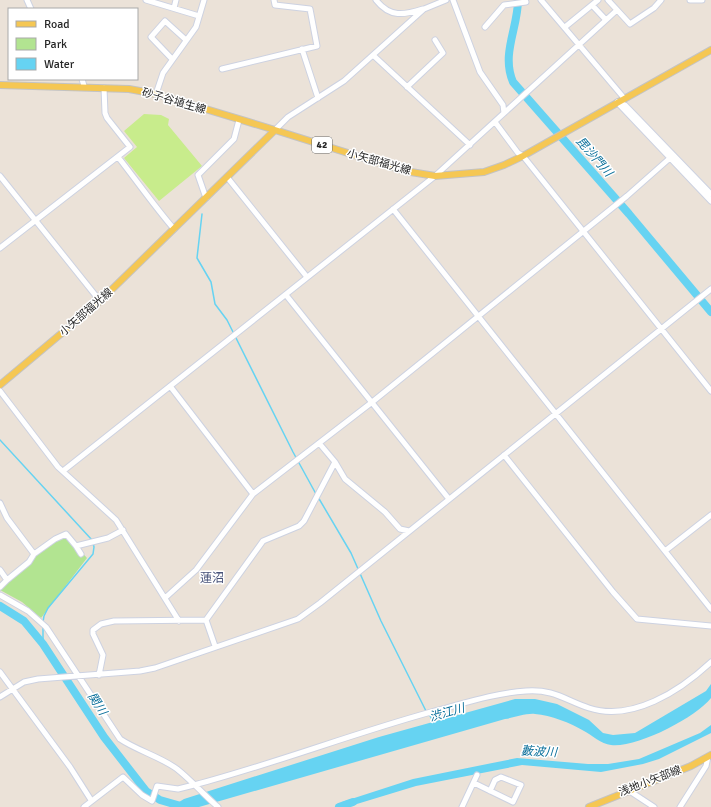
<svg xmlns="http://www.w3.org/2000/svg" width="711" height="807" viewBox="0 0 711 807" font-family="Signika,'Noto Sans JP',sans-serif">
	<style>
		.green { fill: #b2e491 }
		.pitch { fill: #c8ec8c }
		.water { fill: #66d3f2 }
		.lines { fill: none; stroke-linecap: round; stroke-linejoin: round }
		.stream { stroke: #66d3f2; stroke-width: 1.5 }
		.river { stroke: #66d3f2; stroke-width: 8 }
		.minor-casing { stroke: #cdd2e1; stroke-width: 7 }
		.major-casing { stroke: #c3c3c3; stroke-width: 8 }
		.minor { stroke: #fff; stroke-width: 5 }
		.major { stroke: #f5c753; stroke-width: 6 }
		.labels { text-anchor: middle; dominant-baseline: central; stroke-width: 3; stroke-linejoin: round; paint-order: stroke }
		.shield { fill: #fff; stroke: #686868; stroke-width: 1 }
		.shield-label { font-size: 10px; font-weight: bold; fill: #272727 }
		.street-label { font-size: 11px; fill: #272727; stroke: #fff }
		.water-label { font-size: 12px; font-style: italic; fill: #096f9a; stroke: #fff }
		.neighbourhood-label { font-size: 12px; fill: #475279; stroke: #fff }
	</style>
	<rect width="100%" height="100%" fill="#ebe2d8"/>
	<path class="green" d="M 66,535 L 87,558 L 41,618 L 22,602 L 0,590 L 29,564 L 33,554 Z"/>
	<path class="pitch" d="M 144,114 L 161,115 L 169,119 L 168,125 L 202,166 L 159,201 L 124,158 L 137,147 L 124,131 Z"/>
	<path class="water" d="M 711,684 L 711,698 C 695,718 637,748 611,745 C 601,744 592,735 584,731 C 570,723 551,715 535,714 C 526,713 514,718 505,719 L 199,807 L 171,807 L 184,799 L 379,737 L 515,699 L 535,699 L 557,704 L 589,720 L 603,733 L 613,735 L 635,733 L 706,691 Z
		M 711,725 L 711,733 L 659,759 L 643,764 L 601,772 L 522,765 L 416,786 L 347,807 L 342,802 L 413,779 L 517,758 L 588,764 L 608,764 L 639,759 L 700,733 Z"/>
	<g class="lines">
		<path class="stream" d="M 202,214 L 197,258 L 211,282 L 215,304 L 227,320 L 293,452 L 316,494
			M 0,440 L 92,540
			M 318,497 L 351,553 L 381,621 L 426,711
			M 43,622 L 44,616 L 48,608 L 93,554 L 94,547 L 93,543
			M 43,626 L 43,644
			M 429,714 L 434,723"/>
		<path class="river" d="M 518,0 C 518,28 501,54 513,82 L 629,214 L 711,312
			M 0,606 L 24,621 L 43,644 L 104,737 L 146,791 L 160,800 L 181,806
			M 339,807 L 353,802"/>
		<defs>
			<path id="minor" d="M 27,0 L 31,9
				M 146,0 L 199,16
				M 376,0 C 390,18 404,15 423,9
				M 453,0 L 480,72 L 503,105 L 504,113
				M 541,0 L 624,98
				M 608,0 L 630,24 L 654,8 L 661,0
				M 690,0 L 702,0
				M 592,5 L 598,0
				M 174,8 L 176,0
				M 485,27 L 504,5 L 526,2
				M 565,27 L 592,5 L 606,20
				M 302,49 L 318,98
				M 374,56 L 470,145
				M 172,59 L 151,37 L 165,21 L 186,40
				M 222,69 L 317,46 L 310,9 L 275,5 L 274,0
				M 82,79 L 84,86
				M 407,87 L 443,53 L 435,40
				M 156,94 L 163,73 L 196,27 L 204,0
				M 617,102 L 711,201
				M 617,102 L 625,105 L 711,194
				M 495,122 L 518,153 L 523,156 L 711,391
				M 275,130 L 288,117 L 344,81 L 424,9 L 446,0
				M 118,157 C 137,181 154,206 174,229
				M 0,176 L 100,301
				M 227,177 L 307,277
				M 206,198 L 198,175 L 234,139 L 239,120
				M 393,209 L 711,609
				M 0,248 L 130,147 L 107,118 L 105,113 L 104,88
				M 286,295 L 449,499
				M 170,386 L 253,494
				M 0,391 L 58,467 L 116,520 L 179,621
				M 319,443 L 335,462 L 345,479 L 385,512 L 400,529 L 409,531
				M 504,455 L 613,592 L 637,619 L 711,626
				M 63,471 L 435,176 L 617,10
				M 0,503 L 7,518 L 34,554 L 29,562 L 7,580
				M 76,546 L 81,554
				M 665,551 L 711,515
				M 34,554 L 55,539 L 66,534 L 76,546 L 108,538 L 123,530
				M 0,570 L 7,580 L 0,587
				M 0,595 L 28,611 L 46,627 L 120,739 C 138,751 159,756 177,769 C 191,780 204,795 218,807
				M 165,598 L 196,570 L 253,494 L 371,403 L 627,196 L 670,158
				M 206,620 L 263,541 L 299,526 L 304,521 L 335,462
				M 206,620 L 215,646
				M 0,672 L 70,767 L 91,800
				M 99,675 L 103,655 L 93,634 L 93,630 L 101,624 L 114,621 L 206,620
				M 0,697 L 24,682 L 38,679 L 140,671 L 155,668 L 298,619 L 320,603 L 711,289
				M 474,783 L 513,802 L 521,785 L 501,777 L 495,780 L 490,791
				M 628,790 L 654,807
				M 84,807 L 123,777 L 142,795 L 152,801 L 157,786 L 178,789 L 194,785 C 274,764 351,734 431,712 C 462,704 494,693 526,691 C 554,689 565,700 589,708 C 632,722 680,691 711,662
				M 462,807 L 477,775
				M 680,807 L 706,766 L 708,757"/>
			<path id="major" d="M 0,85 L 129,89 L 156,94 L 275,130
				M 0,385 L 100,301 L 275,130 L 405,171 L 435,176 L 484,172 L 504,165 L 523,156 L 711,50
				M 589,807 L 691,766 L 711,755"/>
		</defs>
		<use href="#minor" class="minor-casing"/>
		<use href="#major" class="major-casing"/>
		<use href="#minor" class="minor"/>
		<use href="#major" class="major"/>
	</g>
	<g class="labels">
		<rect class="shield" x="312" y="137" width="20" height="16" rx="3"/>
		<g class="shield-label">
			<text x="322" y="145">42</text>
		</g>
		<g class="street-label">
			<text transform="translate(174 101) rotate(16)">砂子谷埴生線</text>
			<text transform="translate(379 162) rotate(16)">小矢部福光線</text>
			<text transform="translate(86 312) rotate(-41)">小矢部福光線</text>
			<text transform="translate(650 781) rotate(-21)">浅地小矢部線</text>
		</g>
		<g class="water-label">
			<text transform="translate(594 157) rotate(49)">毘沙門川</text>
			<text transform="translate(97 704) rotate(57)">関川</text>
			<text transform="translate(447 713) rotate(-16)">渋江川</text>
			<text transform="translate(539 752) rotate(3)">藪波川</text>
		</g>
		<g class="neighbourhood-label">
			<text x="212" y="578">蓮沼</text>
		</g>
	</g>
	<rect x="8" y="8" width="130" height="72" fill="#ffffff" stroke="#a9a9a9"/>
	<rect x="16" y="21" width="20" height="6" fill="#f5c753" stroke="#a9a9a9"/>
	<text x="44" y="28" font-size="12" fill="#272727">Road</text>
	<rect x="16" y="38" width="20" height="12" fill="#b2e491" stroke="#a9a9a9"/>
	<text x="44" y="48" font-size="12" fill="#272727">Park</text>
	<rect x="16" y="58" width="20" height="12" fill="#66d3f2" stroke="#a9a9a9"/>
	<text x="44" y="68" font-size="12" fill="#272727">Water</text>
</svg>
